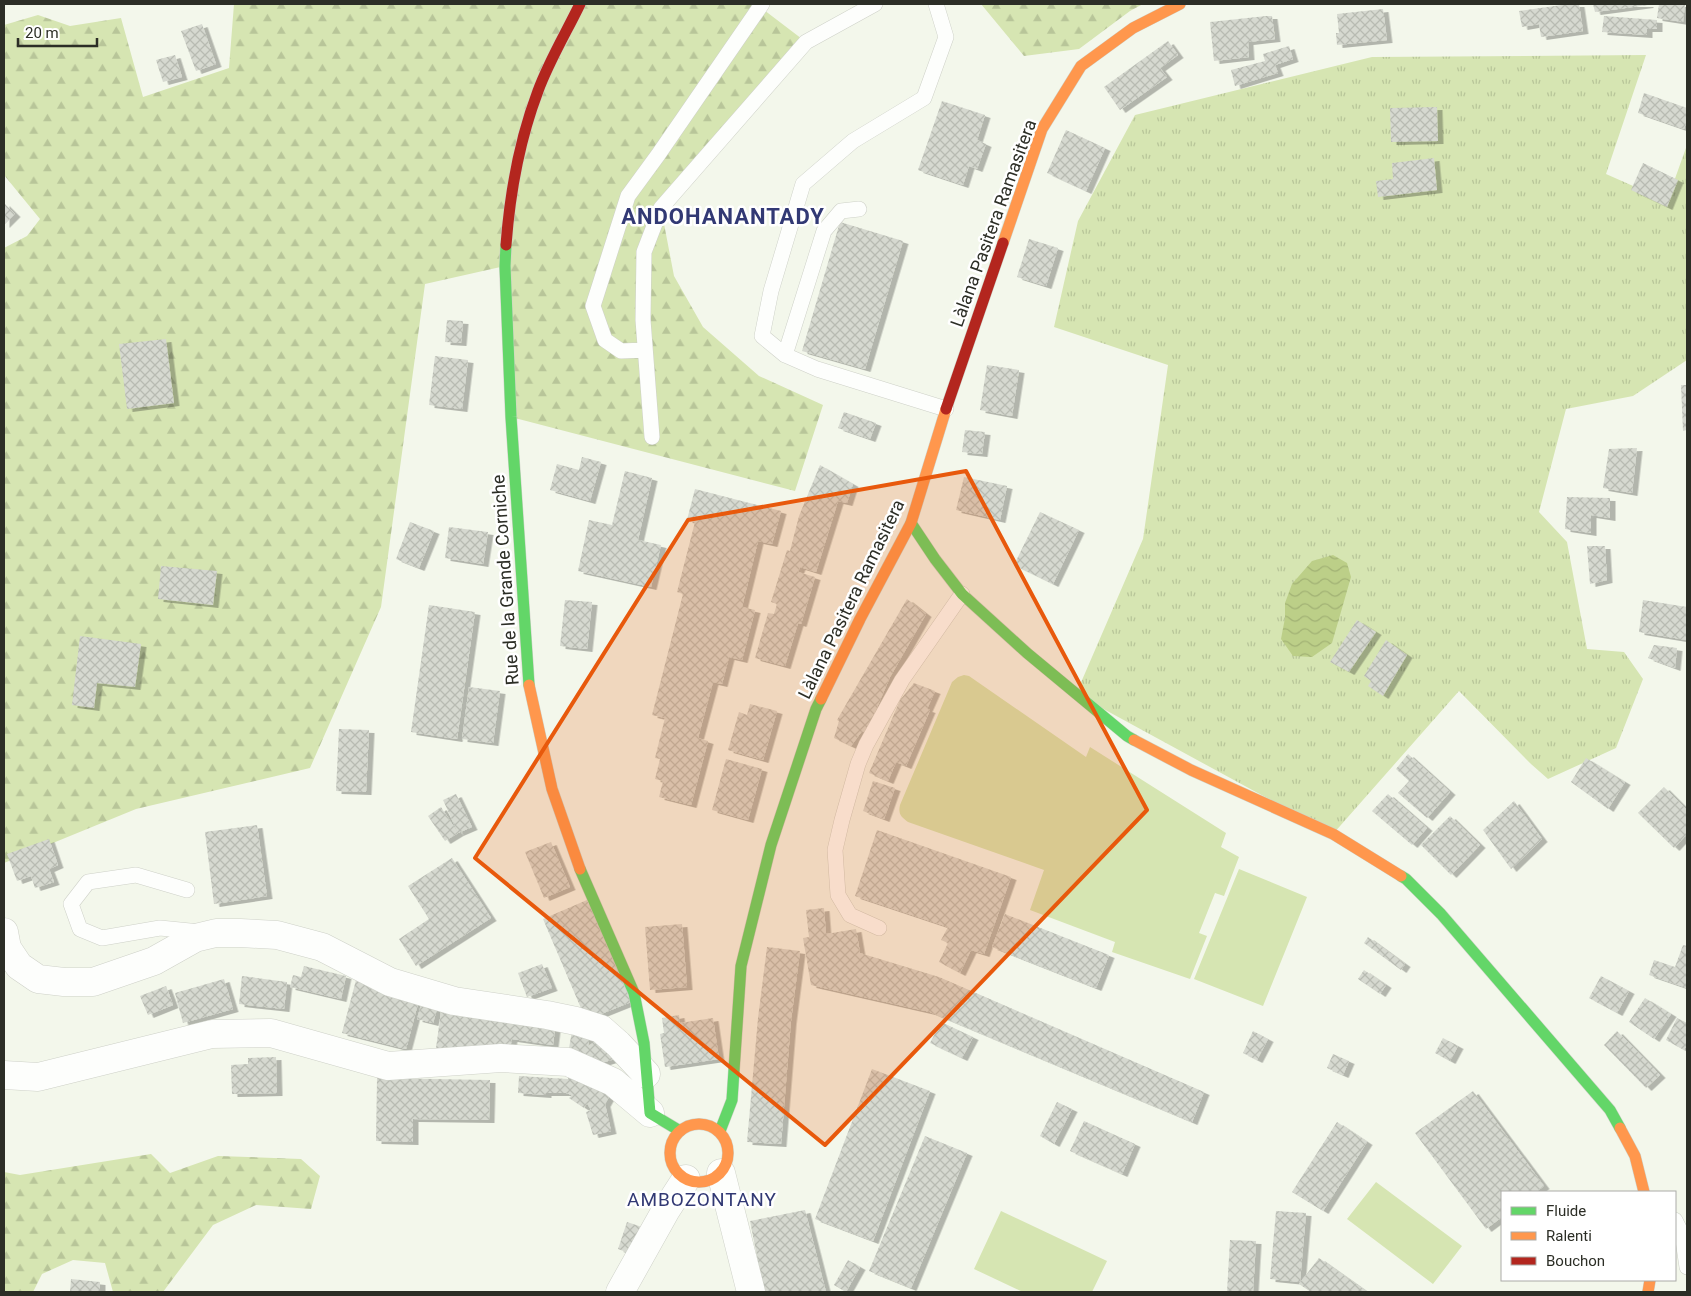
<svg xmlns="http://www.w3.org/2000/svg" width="1691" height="1296" viewBox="0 0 1691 1296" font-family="Roboto,sans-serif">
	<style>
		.grass { fill: url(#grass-tufts) }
		.forest { fill: url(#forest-firs) }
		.pitch { fill: #d6e5b2 }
		.water { fill: url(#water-waves) }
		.building { fill: url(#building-cross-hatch); filter: url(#shadow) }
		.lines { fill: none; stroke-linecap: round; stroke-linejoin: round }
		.lane-casing { stroke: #ced1c8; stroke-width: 16 }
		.street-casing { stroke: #ced1c8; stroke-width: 29 }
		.fast-casing { stroke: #ced1c8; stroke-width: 12 }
		.slow-casing { stroke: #ced1c8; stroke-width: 12 }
		.jam-casing { stroke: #ced1c8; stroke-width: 12 }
		.lane { stroke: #fdfefc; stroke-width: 15 }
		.street { stroke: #fdfefc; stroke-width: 28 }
		.fast { stroke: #63d668; stroke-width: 11 }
		.slow { stroke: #ff974d; stroke-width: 11 }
		.jam { stroke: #b3261e; stroke-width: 11 }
		.marked { fill: #e8590c; fill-opacity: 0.2; stroke: #e8590c; stroke-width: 4; stroke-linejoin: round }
		.labels { text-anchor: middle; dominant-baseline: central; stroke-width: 5; stroke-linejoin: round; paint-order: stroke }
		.street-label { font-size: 18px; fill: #2c2e26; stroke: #fff }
		.neighbourhood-label { font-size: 19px; letter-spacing: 1px; fill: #323974; stroke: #fff }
		.district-label { font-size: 22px; font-weight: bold; letter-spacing: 1px; fill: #323974; stroke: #fff }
	</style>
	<defs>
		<pattern id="grass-tufts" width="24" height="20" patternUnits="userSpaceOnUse" patternTransform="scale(1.25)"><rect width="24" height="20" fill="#d6e5b2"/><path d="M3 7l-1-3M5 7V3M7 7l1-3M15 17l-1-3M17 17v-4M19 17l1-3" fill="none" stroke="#b8c599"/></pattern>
		<pattern id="forest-firs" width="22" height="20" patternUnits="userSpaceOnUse" patternTransform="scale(1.25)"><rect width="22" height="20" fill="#d6e5b2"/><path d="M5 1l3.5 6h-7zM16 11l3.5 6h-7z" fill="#b8c599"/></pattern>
		<pattern id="water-waves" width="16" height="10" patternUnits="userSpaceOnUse" patternTransform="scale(1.25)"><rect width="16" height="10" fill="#bccf88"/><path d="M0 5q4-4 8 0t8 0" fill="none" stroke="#a2b275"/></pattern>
		<pattern id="building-cross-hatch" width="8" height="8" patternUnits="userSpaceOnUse" patternTransform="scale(1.25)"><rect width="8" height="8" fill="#d6d9d0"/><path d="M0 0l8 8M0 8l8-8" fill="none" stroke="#b8bbb2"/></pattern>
		<filter id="shadow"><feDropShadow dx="5.5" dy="3" stdDeviation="0" flood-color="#0004"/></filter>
	</defs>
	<rect width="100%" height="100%" fill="#f3f7eb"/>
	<path class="grass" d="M 1646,55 L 1606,174 L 1667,201 L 1687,145 L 1687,360 L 1633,396 L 1566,409 L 1539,512 L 1567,542 L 1587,649 L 1624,652 L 1643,679 L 1616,748 L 1548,779 L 1531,764 L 1459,691 L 1333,834 L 1076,694 L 1143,539 L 1168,365 L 1054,327 L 1078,221 L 1135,115 L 1372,57 Z"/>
	<path class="forest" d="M 234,4 L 756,4 L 806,42 L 661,208 L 674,276 L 703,327 L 759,376 L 823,405 L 795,491 L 511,417 L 505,266 L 425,284 L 381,607 L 310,768 L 136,809 L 4,863 L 4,248 L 27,236 L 40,219 L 4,175 L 4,25 L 38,15 L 70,26 L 121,18 L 143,97 L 229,68 Z
		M 981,4 L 1143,4 L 1130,11 L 1079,49 L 1024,56 Z
		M 151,1154 L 170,1173 L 218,1156 L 301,1159 L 320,1176 L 311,1209 L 256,1205 L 213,1225 L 163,1292 L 113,1292 L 105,1263 L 73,1260 L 42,1274 L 33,1292 L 4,1292 L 4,1172 L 20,1175 Z"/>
	<path class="pitch" d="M 964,675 L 969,676 L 1086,757 L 1090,747 L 1226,833 L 1221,847 L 1239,857 L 1224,896 L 1215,893 L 1199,933 L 1207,936 L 1190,979 L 1112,952 L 1115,942 L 1030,910 L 1044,870 L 908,822 C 901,817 898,814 900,805 L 952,682 L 958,677 Z
		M 1239,869 L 1307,897 L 1263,1006 L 1194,979 Z
		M 1376,1182 L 1462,1246 L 1433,1284 L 1347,1219 Z
		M 1001,1211 L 1107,1261 L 1092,1292 L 1023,1292 L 974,1269 Z"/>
	<path class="water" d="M 1333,555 L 1347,563 L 1351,577 L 1332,643 L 1312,657 L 1293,656 L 1281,639 L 1285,618 L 1285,603 L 1292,584 L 1312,561 Z"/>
	<path class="building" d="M 1569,4 L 1579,4 L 1583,31 L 1541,37 L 1539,24 L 1522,27 L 1519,11 Z
		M 1593,4 L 1648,4 L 1648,5 L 1595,12 Z
		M 1659,4 L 1685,4 L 1683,22 L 1657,18 Z
		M 1383,9 L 1387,40 L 1337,45 L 1336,33 L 1339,33 L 1337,14 Z
		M 1266,16 L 1272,16 L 1275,39 L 1248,42 L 1249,57 L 1214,61 L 1210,22 Z
		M 1604,16 L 1657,20 L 1657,29 L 1647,29 L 1647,35 L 1602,32 Z
		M 202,24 L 216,64 L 196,71 L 181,31 Z
		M 1168,41 L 1178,55 L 1160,68 L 1167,77 L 1120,110 L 1104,87 Z
		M 1289,46 L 1293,59 L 1275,65 L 1278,73 L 1235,86 L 1231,70 L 1265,61 L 1263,54 Z
		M 175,55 L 182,77 L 163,82 L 156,60 Z
		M 1644,93 L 1687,108 L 1687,119 L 1684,129 L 1638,113 Z
		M 942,101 L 985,115 L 977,140 L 986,144 L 977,169 L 969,166 L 963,185 L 918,170 Z
		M 1437,107 L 1438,141 L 1391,142 L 1390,108 Z
		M 1066,130 L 1105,148 L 1086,191 L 1047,173 Z
		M 1434,158 L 1437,190 L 1378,197 L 1376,181 L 1393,179 L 1392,163 Z
		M 1643,163 L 1678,180 L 1667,207 L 1631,190 Z
		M 4,203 L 15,214 L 4,225 Z
		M 840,222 L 903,241 L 865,369 L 802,351 Z
		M 1029,239 L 1058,248 L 1046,286 L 1017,277 Z
		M 447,320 L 463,321 L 461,343 L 445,342 Z
		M 166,339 L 174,403 L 127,409 L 119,344 Z
		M 435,356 L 468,360 L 462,409 L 429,405 Z
		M 987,365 L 1019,370 L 1012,416 L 980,410 Z
		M 1681,385 L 1687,385 L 1687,430 L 1683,431 Z
		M 844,412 L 876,423 L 870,439 L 838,428 Z
		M 965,430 L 985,432 L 982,454 L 962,452 Z
		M 1637,448 L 1632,493 L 1603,488 L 1609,449 Z
		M 582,457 L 601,462 L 590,501 L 550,490 L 557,464 L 579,470 Z
		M 820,465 L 853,484 L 847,503 L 838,501 L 816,572 L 800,567 L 798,572 L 815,577 L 801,624 L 798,623 L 785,666 L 755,658 L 768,613 L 774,614 L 777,604 L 771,602 L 787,550 L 790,551 L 799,516 Z
		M 625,471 L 652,478 L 638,540 L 661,545 L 651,587 L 578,571 L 589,520 L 612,525 Z
		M 964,477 L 1007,486 L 1000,520 L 956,510 Z
		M 695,489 L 781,511 L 772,544 L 758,541 L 742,607 L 755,610 L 742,660 L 729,657 L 722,684 L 713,682 L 698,738 L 708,741 L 691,805 L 659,797 L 663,781 L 655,779 L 660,759 L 655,758 L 665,718 L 652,715 L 683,594 L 677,592 L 695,522 L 687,520 Z
		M 1567,497 L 1610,498 L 1610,518 L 1591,515 L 1591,533 L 1565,529 Z
		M 1040,512 L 1079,530 L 1053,584 L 1014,565 Z
		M 410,522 L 434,531 L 419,568 L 396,559 Z
		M 449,527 L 488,532 L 483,564 L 445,558 Z
		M 1587,546 L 1605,546 L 1607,580 L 1590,584 Z
		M 161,566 L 217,571 L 213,605 L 158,599 Z
		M 907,599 L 926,614 L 890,677 L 866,733 L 862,731 L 851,746 L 834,738 L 839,721 L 837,720 Z
		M 565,600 L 592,602 L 587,649 L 560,646 Z
		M 1643,600 L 1687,607 L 1687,640 L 1639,632 Z
		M 429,605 L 475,612 L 457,739 L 411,732 Z
		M 1357,620 L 1376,632 L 1349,672 L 1330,662 Z
		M 80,636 L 141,644 L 135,687 L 97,683 L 94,708 L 72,705 Z
		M 1386,640 L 1407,655 L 1383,696 L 1368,686 L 1371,681 L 1364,676 Z
		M 1654,645 L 1677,648 L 1675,668 L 1648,658 Z
		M 914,683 L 935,691 L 927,709 L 930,710 L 906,766 L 896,762 L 888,781 L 869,773 L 900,700 Z
		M 469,687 L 500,691 L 493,743 L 462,739 Z
		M 750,704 L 777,711 L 763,760 L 728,750 L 739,712 L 747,715 Z
		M 339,729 L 369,730 L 366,792 L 336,791 Z
		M 1408,754 L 1450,792 L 1427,818 L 1398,793 L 1409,781 L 1396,769 Z
		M 1586,758 L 1625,782 L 1608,809 L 1571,782 Z
		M 726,759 L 762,769 L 748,820 L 712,810 Z
		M 873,781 L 895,788 L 884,819 L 863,811 Z
		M 1664,787 L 1687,810 L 1687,834 L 1674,848 L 1638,813 Z
		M 456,794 L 472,827 L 458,833 L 443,800 Z
		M 1388,794 L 1427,828 L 1412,845 L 1372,811 Z
		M 1514,801 L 1542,839 L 1511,869 L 1483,830 Z
		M 441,807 L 458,833 L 445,841 L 428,816 Z
		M 1450,816 L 1480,845 L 1451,875 L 1421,845 Z
		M 257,825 L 267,896 L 214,904 L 205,832 Z
		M 877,830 L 1011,877 L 984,954 L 971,950 L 960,973 L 939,962 L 948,943 L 941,940 L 948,927 L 855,896 Z
		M 49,839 L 58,865 L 49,869 L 54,882 L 35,888 L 31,876 L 17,881 L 7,854 Z
		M 551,842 L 570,887 L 544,898 L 525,852 Z
		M 452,858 L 491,918 L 416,966 L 399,939 L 429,919 L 408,886 Z
		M 587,900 L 631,1002 L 586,1020 L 543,919 Z
		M 824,908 L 826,934 L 856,929 L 860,953 L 939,977 L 1204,1092 L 1192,1122 L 930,1012 L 811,985 L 803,938 L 809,937 L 806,910 Z
		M 1005,914 L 1109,955 L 1096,988 L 992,947 Z
		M 682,924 L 687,987 L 650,990 L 645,927 Z
		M 1368,937 L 1405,964 L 1401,970 L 1364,943 Z
		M 1683,945 L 1687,946 L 1687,988 L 1649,975 L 1654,960 L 1675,967 Z
		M 767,947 L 800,951 L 791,1021 L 781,1144 L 747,1142 L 758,1018 Z
		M 542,964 L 552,988 L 527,997 L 518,973 Z
		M 304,966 L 346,976 L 341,999 L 290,987 L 293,975 L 301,977 Z
		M 1364,970 L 1386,985 L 1380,994 L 1358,979 Z
		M 242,976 L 287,982 L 284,1009 L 239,1004 Z
		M 1601,976 L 1629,991 L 1617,1013 L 1589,998 Z
		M 224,979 L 233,1009 L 183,1023 L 175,993 Z
		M 356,980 L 420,996 L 406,1049 L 342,1033 Z
		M 166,986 L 173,1005 L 148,1015 L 140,996 Z
		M 423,998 L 439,1002 L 433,1023 L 417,1019 Z
		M 1645,998 L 1671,1014 L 1654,1039 L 1629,1022 Z
		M 442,1004 L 556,1021 L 553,1045 L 512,1039 L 510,1048 L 487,1044 L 485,1055 L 436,1048 Z
		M 679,1015 L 680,1023 L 713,1018 L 719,1059 L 665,1067 L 660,1034 L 664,1033 L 662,1018 Z
		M 1677,1018 L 1687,1023 L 1687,1044 L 1684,1050 L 1666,1040 Z
		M 941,1022 L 973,1037 L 962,1058 L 930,1043 Z
		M 573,1025 L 591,1029 L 588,1046 L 604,1037 L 618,1058 L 605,1062 L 591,1063 L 568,1054 Z
		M 1253,1031 L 1268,1039 L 1257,1060 L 1243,1053 Z
		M 1617,1031 L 1660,1075 L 1646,1088 L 1604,1045 Z
		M 1443,1038 L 1458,1046 L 1450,1061 L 1435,1053 Z
		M 1333,1054 L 1349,1061 L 1343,1075 L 1327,1068 Z
		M 276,1057 L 277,1093 L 232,1094 L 231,1065 L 248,1064 L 248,1058 Z
		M 872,1069 L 930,1091 L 873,1241 L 815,1219 Z
		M 570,1070 L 610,1095 L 605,1104 L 611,1131 L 593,1135 L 586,1112 L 591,1110 L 587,1103 L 584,1108 L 569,1098 L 572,1095 L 566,1093 L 546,1093 L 546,1095 L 518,1093 L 519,1076 L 568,1079 Z
		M 377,1078 L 490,1080 L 489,1120 L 413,1119 L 413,1142 L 376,1141 Z
		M 1473,1091 L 1544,1186 L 1536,1192 L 1502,1192 L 1502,1217 L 1486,1229 L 1415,1133 Z
		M 1057,1102 L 1072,1109 L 1054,1144 L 1040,1136 Z
		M 1084,1121 L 1135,1144 L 1122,1174 L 1070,1151 Z
		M 1337,1122 L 1367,1142 L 1323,1211 L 1292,1192 Z
		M 925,1136 L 967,1153 L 911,1288 L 869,1271 Z
		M 805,1210 L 826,1292 L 764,1292 L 750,1221 Z
		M 1276,1211 L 1306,1213 L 1300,1282 L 1270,1279 Z
		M 627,1222 L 642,1227 L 632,1254 L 618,1249 Z
		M 1230,1240 L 1256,1241 L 1253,1292 L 1227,1292 Z
		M 1319,1258 L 1367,1292 L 1311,1292 L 1299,1284 Z
		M 848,1260 L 860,1267 L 846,1292 L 834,1285 Z
		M 71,1279 L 100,1282 L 100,1292 L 70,1292 Z"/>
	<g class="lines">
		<defs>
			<path id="lane" d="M 936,4 L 946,37 L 924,98 L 853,141 L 803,184 L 771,291 L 762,336 L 785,355 L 817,369 L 946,409
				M 645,350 L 621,351 L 605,340 L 593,306 L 628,196 L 658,155 L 762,4
				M 785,355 L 824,231 L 841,211 L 859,209
				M 652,437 L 643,320 L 644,252 L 661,208 L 806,42 L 875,4
				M 187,890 L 136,875 L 88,882 L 71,904 L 80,929 L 102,938 L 160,928 L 200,932
				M 879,928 L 850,915 L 838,895 L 835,850 L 842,820 L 858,764 L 866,745 L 902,680 L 962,594
				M 1675,1220 L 1682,1234 L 1687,1267"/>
			<path id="street" d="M 4,932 L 7,948 L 19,966 L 38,979 L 64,982 L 93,982 L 154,961 L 195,938 L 216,933 L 240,933 L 277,935 L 322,947 L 390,982 L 454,1001 L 547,1015 L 576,1021 L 601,1029 L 618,1044 L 646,1074
				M 4,1075 L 38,1077 L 212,1034 L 271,1033 L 388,1066 L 501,1058 L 568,1062 L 613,1082 L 650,1113
				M 721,1173 L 751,1292
				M 620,1292 L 666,1210 L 686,1179"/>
			<path id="fast" d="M 506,245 L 505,266 L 511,417 L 529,685
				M 911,523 L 935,559 L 962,594 L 1027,653 L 1127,736 L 1134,740
				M 580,869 L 634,993 L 644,1043 L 650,1113 L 680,1131
				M 1401,876 L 1406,879 L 1441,914 L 1610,1110 L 1620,1128
				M 720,1131 L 732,1100 L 741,966 L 771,845 L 816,709 L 821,699"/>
			<path id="slow" d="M 1003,243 L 1042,129 L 1081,66 L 1133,28 L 1180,4
				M 529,685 L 552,789 L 580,869
				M 821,699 L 860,619 L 911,523 L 946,409
				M 1134,740 L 1191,770 L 1333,834 L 1401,876
				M670 1153a29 29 0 1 1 58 0a29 29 0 1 1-58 0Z
				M 1620,1128 L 1635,1156 L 1644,1192
				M 1648,1292 L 1650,1280"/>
			<path id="jam" d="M 506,245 C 510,192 519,141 538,91 C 549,61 566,33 580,4
				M 946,409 L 1003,243"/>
		</defs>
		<use href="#lane" class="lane-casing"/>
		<use href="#street" class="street-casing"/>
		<use href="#fast" class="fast-casing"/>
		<use href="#slow" class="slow-casing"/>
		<use href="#jam" class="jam-casing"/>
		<use href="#lane" class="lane"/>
		<use href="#street" class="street"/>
		<use href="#fast" class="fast"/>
		<use href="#slow" class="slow"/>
		<use href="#jam" class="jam"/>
	</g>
	<path class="marked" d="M 966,471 L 1147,810 L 825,1145 L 475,858 L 688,520 Z"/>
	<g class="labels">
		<g class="street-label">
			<text transform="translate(993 223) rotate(-70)">Làlana Pasitera Ramasitera</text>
			<text transform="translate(505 580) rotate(-94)">Rue de la Grande Corniche</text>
			<text transform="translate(851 599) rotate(-64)">Làlana Pasitera Ramasitera</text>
		</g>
		<g class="neighbourhood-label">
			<text x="702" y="1199">AMBOZONTANY</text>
		</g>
		<g class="district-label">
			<text x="723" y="216">ANDOHANANTADY</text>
		</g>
	</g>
	<rect width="1691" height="1296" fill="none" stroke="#2c2e26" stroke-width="10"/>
	<rect x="1501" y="1191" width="175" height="90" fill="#ffffff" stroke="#ababa8"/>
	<rect x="1511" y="1207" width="25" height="8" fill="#63d668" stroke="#ababa8"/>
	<text x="1546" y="1216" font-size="15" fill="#2c2e26">Fluide</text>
	<rect x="1511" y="1232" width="25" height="8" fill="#ff974d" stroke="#ababa8"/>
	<text x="1546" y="1241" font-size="15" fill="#2c2e26">Ralenti</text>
	<rect x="1511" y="1257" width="25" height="8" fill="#b3261e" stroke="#ababa8"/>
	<text x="1546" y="1266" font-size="15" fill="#2c2e26">Bouchon</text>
	<path d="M18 38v8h79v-8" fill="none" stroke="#2c2e26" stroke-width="2.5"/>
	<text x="25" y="38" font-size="15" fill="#2c2e26" stroke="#ffffff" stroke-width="4" paint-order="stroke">20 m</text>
</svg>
